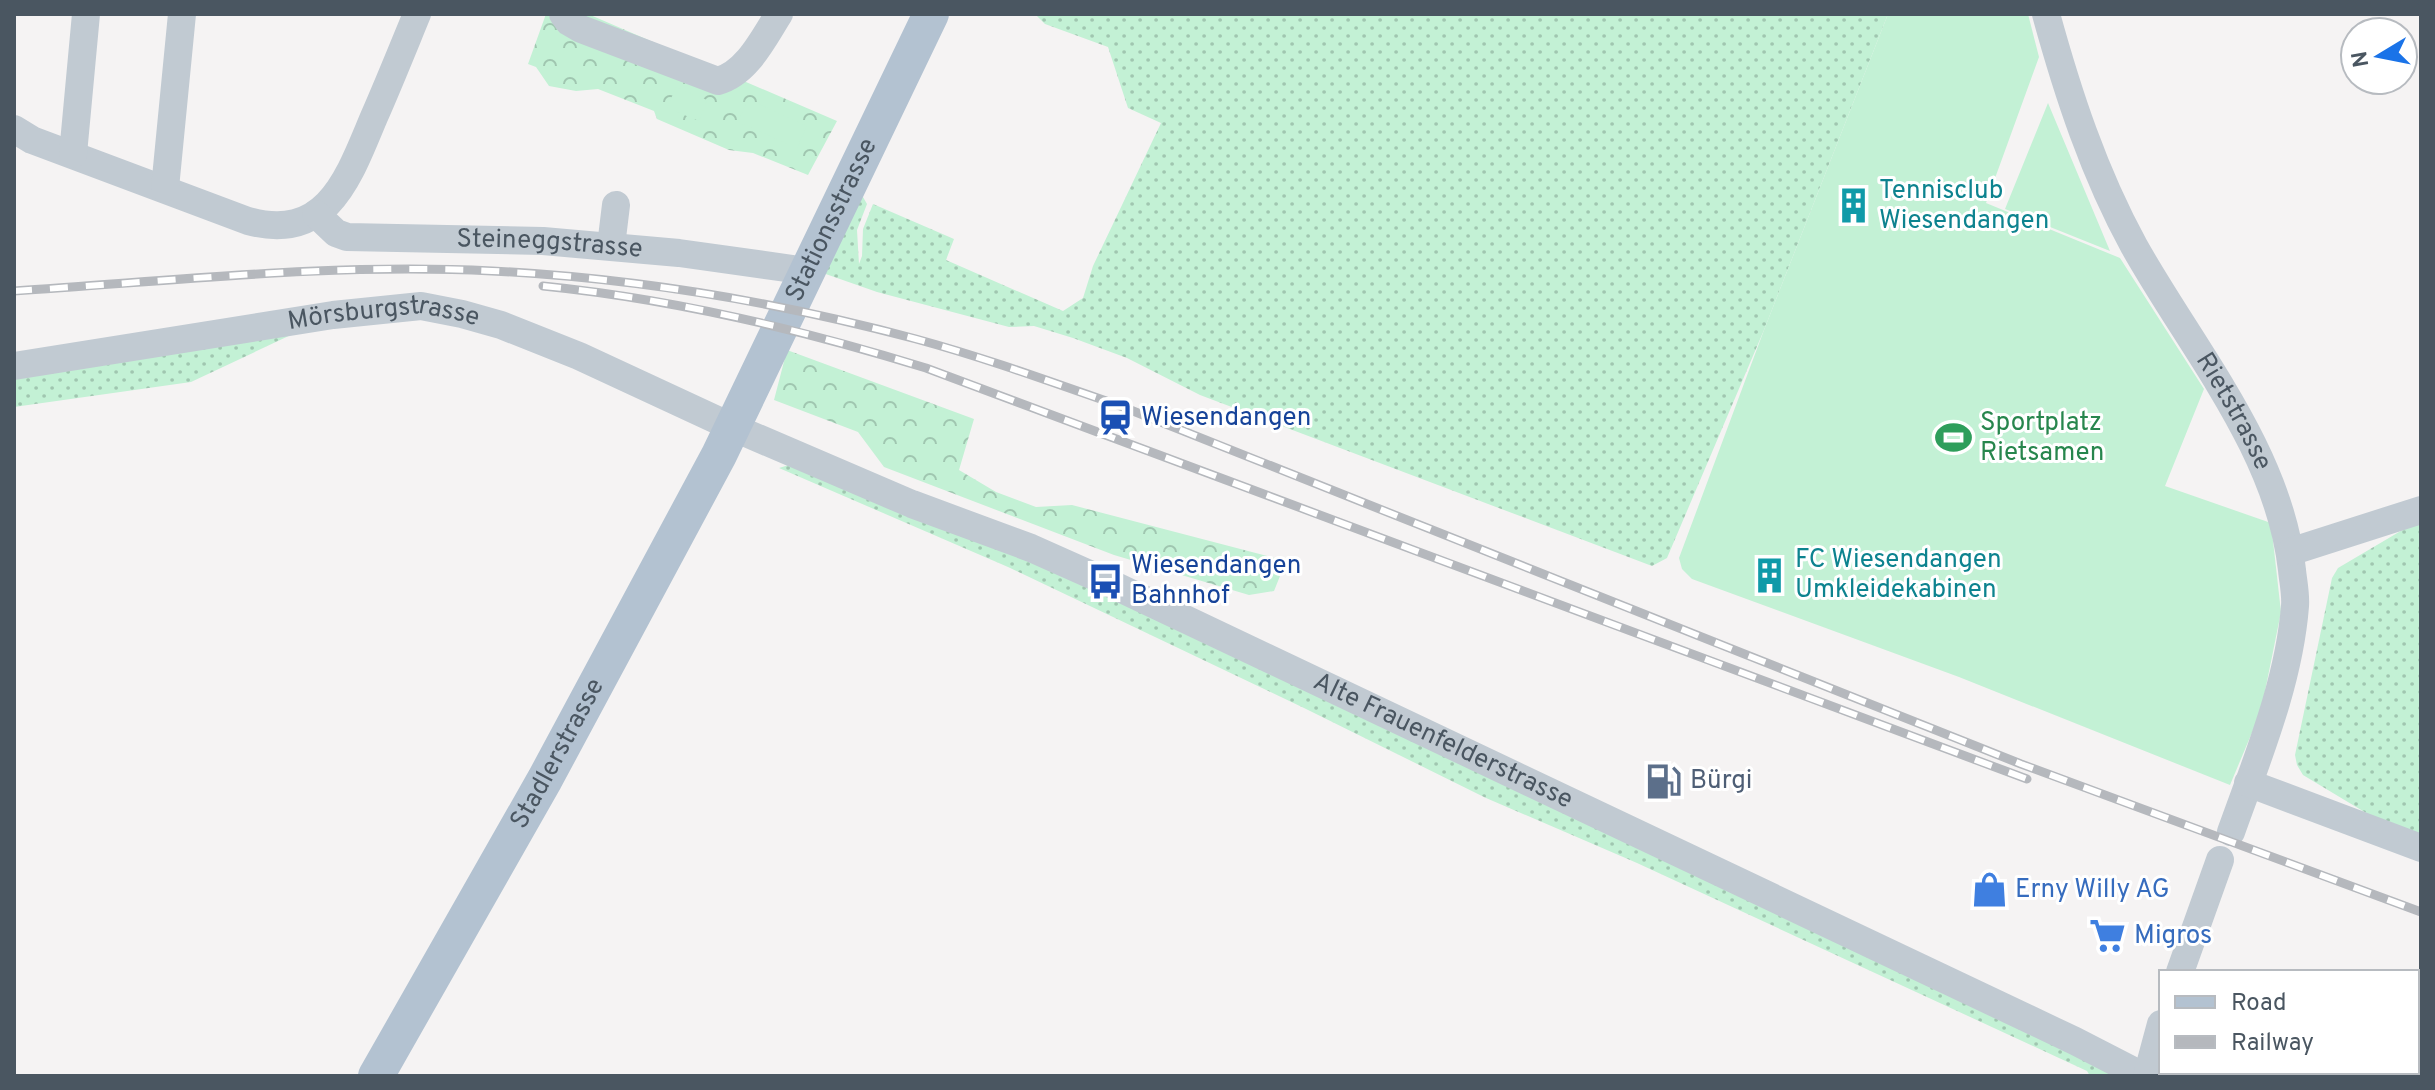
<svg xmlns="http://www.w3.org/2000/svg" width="2435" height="1090" viewBox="0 0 2435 1090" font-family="Overpass,sans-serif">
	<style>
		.grass { fill: url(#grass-dots) }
		.forest { fill: url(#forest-crowns) }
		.pitch { fill: #c3f1d5 }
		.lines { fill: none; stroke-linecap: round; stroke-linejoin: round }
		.minor { stroke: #c1cad2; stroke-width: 28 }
		.major { stroke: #b3c2d1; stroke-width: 36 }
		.rail-casing { stroke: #b5b8bd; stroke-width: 9 }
		.rail { stroke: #fff; stroke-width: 6; stroke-dasharray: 18; stroke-linecap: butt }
		.labels { text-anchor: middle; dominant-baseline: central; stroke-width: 6; stroke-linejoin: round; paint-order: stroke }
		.culture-label { font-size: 26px; fill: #0d838f; stroke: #fff; text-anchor: start }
		.street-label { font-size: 26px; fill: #4a5661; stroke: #fff }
		.transit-label { font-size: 26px; fill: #164399; stroke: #fff; text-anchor: start }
		.leisure-label { font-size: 26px; fill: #27864d; stroke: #fff; text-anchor: start }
		.service-label { font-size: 26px; fill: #4e5e75; stroke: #fff; text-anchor: start }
		.shop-label { font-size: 26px; fill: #366cbe; stroke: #fff; text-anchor: start }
	</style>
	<defs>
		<pattern id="grass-dots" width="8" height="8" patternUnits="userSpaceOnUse" patternTransform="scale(2)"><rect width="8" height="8" fill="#c3f1d5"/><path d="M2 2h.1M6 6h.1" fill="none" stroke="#a0c6b0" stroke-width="1.8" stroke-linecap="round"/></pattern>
		<pattern id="forest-crowns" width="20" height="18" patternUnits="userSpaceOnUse" patternTransform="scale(2)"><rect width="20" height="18" fill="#c3f1d5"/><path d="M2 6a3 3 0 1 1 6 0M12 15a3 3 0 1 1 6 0" fill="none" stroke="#a0c6b0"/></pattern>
	</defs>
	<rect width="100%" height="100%" fill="#f5f3f3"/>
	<path class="grass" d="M 1035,14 L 1888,14 L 1764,330 L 1667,558 L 1652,566 L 1200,395 L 1127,358 L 1073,338 L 1034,326 L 1009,327 L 877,292 L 820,272 L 852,178 L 867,204 L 857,230 L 859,264 L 862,256 L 863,229 L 873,204 L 954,239 L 946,260 L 1063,311 L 1083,298 L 1093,266 L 1161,123 L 1128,108 L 1108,47 L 1045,24 Z
		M 295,333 L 191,382 L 14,407 L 14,377 Z
		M 792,464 L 837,470 L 2143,1076 L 2090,1076 L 2087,1071 L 1637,863 L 1486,798 L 1304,708 L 1008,567 L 779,468 Z
		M 2421,519 L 2421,846 L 2303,775 L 2297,765 L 2295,755 L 2332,578 L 2338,568 Z"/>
	<path class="forest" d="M 546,14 L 588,14 L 837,121 L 808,175 L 753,153 L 729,150 L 657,119 L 654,111 L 598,89 L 576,91 L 549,86 L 536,67 L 528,64 Z
		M 787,350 L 974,419 L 959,470 L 996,492 L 1036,507 L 1072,505 L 1286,561 L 1274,591 L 1249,595 L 1114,555 L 884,467 L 858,432 L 774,400 Z"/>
	<path class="pitch" d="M 1888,14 L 2028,14 L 2039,57 L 1986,203 L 2120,258 L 2204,389 L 2165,486 L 2271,523 L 2281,612 L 2261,711 L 2230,785 L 1959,677 L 1692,579 L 1682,569 L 1679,558 L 1764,330 Z
		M 676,87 L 707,100 L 699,121 L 667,108 Z
		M 748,99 L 807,126 L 797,148 L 738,122 Z
		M 2048,103 L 2110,251 L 2005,209 Z"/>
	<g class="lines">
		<g class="minor">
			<path d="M 563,14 L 569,22 L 581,29 L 718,81 C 747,73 763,39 779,14"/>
			<path id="s1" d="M 2046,14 C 2068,94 2094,173 2134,246 C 2191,348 2279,450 2292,570 C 2293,581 2296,594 2295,606 C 2289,683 2257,759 2231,832"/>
			<path d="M 14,129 L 32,140 L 248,221 C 328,243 349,176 374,117 C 389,83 403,48 417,14"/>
			<path d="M 73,154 L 86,14"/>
			<path d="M 165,188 L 182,14"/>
			<path id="s2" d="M 316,214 L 336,233 L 347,237 L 543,241 L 679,253 L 793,269"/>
			<path d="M 611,246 L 616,205"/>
			<path id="s3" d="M 14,366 L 333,315 L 421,306 L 462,314 L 501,325 L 579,356 L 732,427 L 912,504 L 1031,548 L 1105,581 L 2075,1041 L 2143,1076"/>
			<path d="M 2290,552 L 2421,510"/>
			<path d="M 2248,783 L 2421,848"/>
			<path d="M 2180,972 L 2220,860"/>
			<path d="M 2147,1076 L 2161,1024"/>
		</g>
		<path class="major" id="s4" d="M 376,1076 L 545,779 L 719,455 L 931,14"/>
		<defs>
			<path id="rail" d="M 543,286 C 674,299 800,329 926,368 L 2027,779
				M 14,291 C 173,281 332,263 492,271 C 635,278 778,302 916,339 C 986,358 1054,383 1123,407 L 2021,764 L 2421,912"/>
		</defs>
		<use href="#rail" class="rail-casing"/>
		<use href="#rail" class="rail"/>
	</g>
	<defs>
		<symbol id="building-bare" viewBox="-9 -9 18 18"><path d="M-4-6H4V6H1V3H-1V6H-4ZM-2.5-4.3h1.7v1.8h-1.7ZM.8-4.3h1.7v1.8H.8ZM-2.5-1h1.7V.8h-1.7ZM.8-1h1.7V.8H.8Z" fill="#0f9aa8" stroke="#fff" stroke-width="2.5" paint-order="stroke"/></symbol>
		<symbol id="station-bare" viewBox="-9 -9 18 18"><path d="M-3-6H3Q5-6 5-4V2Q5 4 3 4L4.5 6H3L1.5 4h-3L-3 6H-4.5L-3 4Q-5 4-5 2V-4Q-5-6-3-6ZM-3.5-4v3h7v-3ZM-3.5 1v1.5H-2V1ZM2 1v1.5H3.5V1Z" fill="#1a4fb4" stroke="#fff" stroke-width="2.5" paint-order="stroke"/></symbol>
		<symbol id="stadium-bare" viewBox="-9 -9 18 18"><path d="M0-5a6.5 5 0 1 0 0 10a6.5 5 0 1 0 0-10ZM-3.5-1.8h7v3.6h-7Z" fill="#2e9e5b" stroke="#fff" stroke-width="2.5" paint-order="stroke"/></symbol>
		<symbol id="bus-bare" viewBox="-9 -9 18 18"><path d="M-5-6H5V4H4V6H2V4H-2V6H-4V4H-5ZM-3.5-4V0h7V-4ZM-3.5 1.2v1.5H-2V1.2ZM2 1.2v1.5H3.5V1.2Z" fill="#1a4fb4" stroke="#fff" stroke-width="2.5" paint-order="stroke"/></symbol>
		<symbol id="fuel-bare" viewBox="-9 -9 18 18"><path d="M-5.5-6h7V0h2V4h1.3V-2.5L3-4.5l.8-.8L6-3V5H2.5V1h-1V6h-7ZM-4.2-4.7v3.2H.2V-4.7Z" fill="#5c6f8a" stroke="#fff" stroke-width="2.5" paint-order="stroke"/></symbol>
		<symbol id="shop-bare" viewBox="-9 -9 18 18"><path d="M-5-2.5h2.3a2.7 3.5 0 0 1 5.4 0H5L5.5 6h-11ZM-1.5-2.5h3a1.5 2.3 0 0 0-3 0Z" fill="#3f7fe0" stroke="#fff" stroke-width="2.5" paint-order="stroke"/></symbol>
		<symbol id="supermarket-bare" viewBox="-9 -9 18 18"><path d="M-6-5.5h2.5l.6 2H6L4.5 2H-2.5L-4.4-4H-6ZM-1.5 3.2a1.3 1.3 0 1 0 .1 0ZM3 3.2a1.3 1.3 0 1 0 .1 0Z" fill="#3f7fe0" stroke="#fff" stroke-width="2.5" paint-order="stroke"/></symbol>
	</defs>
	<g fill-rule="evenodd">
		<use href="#building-bare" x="1828" y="180" width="51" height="51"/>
		<use href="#station-bare" x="1090" y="392" width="51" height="51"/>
		<use href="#stadium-bare" x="1928" y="412" width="51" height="51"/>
		<use href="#building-bare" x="1744" y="550" width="51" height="51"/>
		<use href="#bus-bare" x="1080" y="556" width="51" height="51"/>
		<use href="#fuel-bare" x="1638" y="756" width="51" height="51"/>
		<use href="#shop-bare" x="1964" y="864" width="51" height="51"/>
		<use href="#supermarket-bare" x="2082" y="910" width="51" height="51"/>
	</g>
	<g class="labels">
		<g class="culture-label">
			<text x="1879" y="191">Tennisclub<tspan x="1879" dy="30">Wiesendangen</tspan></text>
			<text x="1795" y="560">FC Wiesendangen<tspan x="1795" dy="30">Umkleidekabinen</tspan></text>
		</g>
		<g class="street-label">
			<text stroke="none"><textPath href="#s4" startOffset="970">Stationsstrasse</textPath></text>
			<text stroke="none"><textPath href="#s2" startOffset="242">Steineggstrasse</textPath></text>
			<text stroke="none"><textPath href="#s3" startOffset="374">Mörsburgstrasse</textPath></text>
			<text stroke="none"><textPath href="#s1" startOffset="442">Rietstrasse</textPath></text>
			<text stroke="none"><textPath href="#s3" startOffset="1524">Alte Frauenfelderstrasse</textPath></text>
			<text stroke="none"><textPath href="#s4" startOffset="370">Stadlerstrasse</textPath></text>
		</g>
		<g class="transit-label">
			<text x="1141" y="418">Wiesendangen</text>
			<text x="1131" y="566">Wiesendangen<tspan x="1131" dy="30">Bahnhof</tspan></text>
		</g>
		<g class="leisure-label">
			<text x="1980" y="423">Sportplatz<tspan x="1980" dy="30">Rietsamen</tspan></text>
		</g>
		<g class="service-label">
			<text x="1690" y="781">Bürgi</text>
		</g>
		<g class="shop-label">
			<text x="2015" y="890">Erny Willy AG</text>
			<text x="2134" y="936">Migros</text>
		</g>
	</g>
	<rect width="2435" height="1090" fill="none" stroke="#4a5661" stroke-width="32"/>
	<rect x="2159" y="970" width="260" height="104" fill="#ffffff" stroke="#b7bbc0" stroke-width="2"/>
	<rect x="2175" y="996" width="40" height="12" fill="#b3c2d1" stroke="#b7bbc0" stroke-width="2"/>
	<text x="2231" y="1010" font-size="24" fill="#4a5661">Road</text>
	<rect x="2175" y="1036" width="40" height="12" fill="#b5b8bd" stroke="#b7bbc0" stroke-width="2"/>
	<text x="2231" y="1050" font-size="24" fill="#4a5661">Railway</text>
	<g transform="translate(2379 56) rotate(260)"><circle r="38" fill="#ffffff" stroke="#b7bbc0" stroke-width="2"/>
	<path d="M0-6L14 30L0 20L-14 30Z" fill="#1a73e8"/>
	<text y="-12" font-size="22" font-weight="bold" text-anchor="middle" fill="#4a5661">N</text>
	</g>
</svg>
